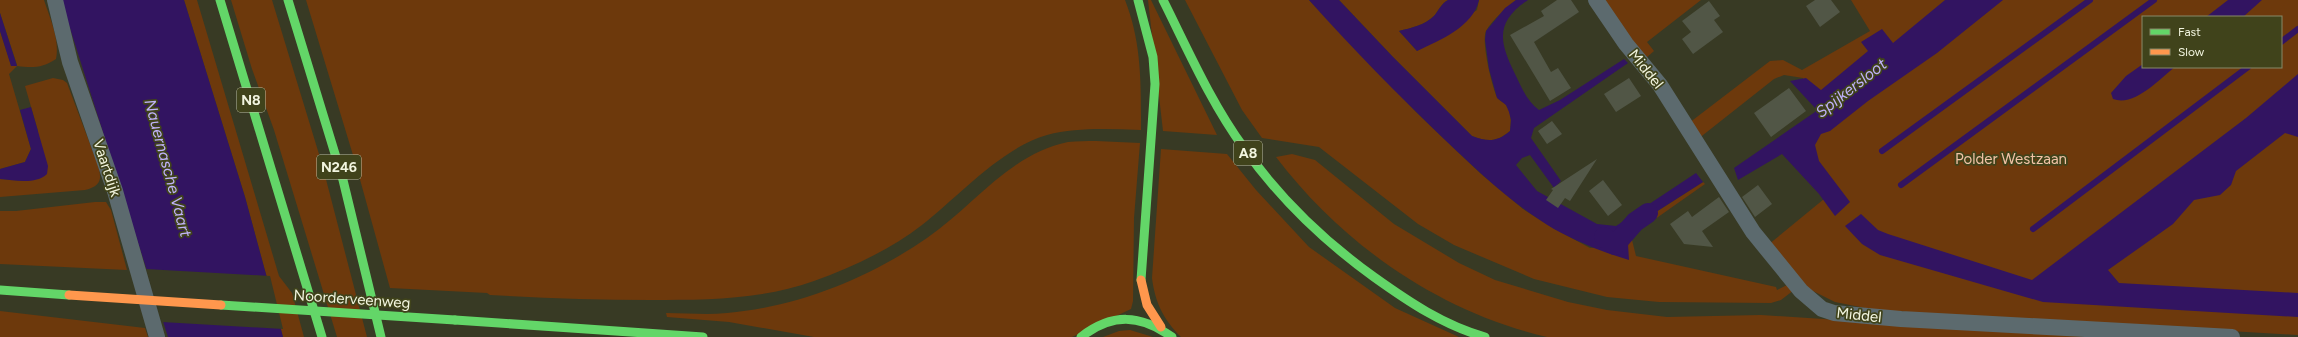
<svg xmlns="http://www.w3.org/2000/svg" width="2298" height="337" viewBox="0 0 2298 337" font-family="Figtree,sans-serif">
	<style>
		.green { fill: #6d390c; fill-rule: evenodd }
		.water { fill: #321461 }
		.pier { fill: #383a24 }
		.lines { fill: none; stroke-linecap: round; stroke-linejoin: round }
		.stream { stroke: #321461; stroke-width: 6 }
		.canal { stroke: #321461; stroke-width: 20 }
		.building { fill: #515646 }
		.street { stroke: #5c6a6e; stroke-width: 16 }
		.fast { stroke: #63d668; stroke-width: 9 }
		.slow { stroke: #ff974d; stroke-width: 9 }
		.fast-bridge { stroke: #63d668; stroke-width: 9 }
		.slow-bridge { stroke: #ff974d; stroke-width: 9 }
		.labels { text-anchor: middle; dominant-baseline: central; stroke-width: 3.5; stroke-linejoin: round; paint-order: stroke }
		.shield { fill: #40431b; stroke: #bdc0a4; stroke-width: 1 }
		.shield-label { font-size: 14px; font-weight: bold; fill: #f2f5df }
		.street-label { font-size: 15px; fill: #f2f5df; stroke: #40431b }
		.park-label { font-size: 15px; fill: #f2c3a6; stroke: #40431b }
		.water-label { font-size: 16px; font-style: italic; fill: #c0b3fa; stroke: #40431b }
	</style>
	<rect width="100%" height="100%" fill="#383a24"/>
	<path class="green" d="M 0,0 L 44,0 C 50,19 60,39 56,59 C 43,68 32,68 17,66 L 9,74 L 31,149 L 25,162 L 0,169 L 0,31 L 11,65 L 17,65 L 0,13 Z
		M 184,0 L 197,0 L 279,276 L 292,293 L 304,337 L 283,337 L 245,197 Z
		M 231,0 L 272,0 L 322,164 L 367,337 L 337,337 L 274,130 L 252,69 Z
		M 306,0 L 1125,0 C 1142,43 1141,85 1141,130 C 1109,129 1077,127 1047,135 C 1001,148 959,196 922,225 C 891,249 851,268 814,281 C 761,300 706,300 651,300 C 597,300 544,298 490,295 L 487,293 L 390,288 L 356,165 Z
		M 1148,0 L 1151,0 L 1217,135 L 1163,131 Z
		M 1185,0 L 1309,0 L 1417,113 L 1480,173 L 1523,209 L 1553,228 L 1590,248 L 1628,244 L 1623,233 L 1703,182 L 1705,184 L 1631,236 L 1636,256 L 1776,287 L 1777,290 L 1789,284 L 1794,290 L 1781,300 L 1771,303 L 1659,302 L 1607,297 L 1534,279 L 1454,245 L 1418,224 L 1319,147 L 1262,138 L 1242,110 Z
		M 1339,0 L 1448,0 C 1441,4 1439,10 1434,16 C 1425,25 1411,28 1399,31 L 1417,51 L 1477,10 L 1479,0 L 1516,0 C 1506,8 1492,20 1486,31 C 1481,42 1492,86 1497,97 C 1499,101 1504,102 1506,105 C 1512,113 1511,123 1510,131 C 1497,142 1488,142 1472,136 L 1392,56 Z
		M 1601,0 L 1701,0 L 1647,42 L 1654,51 L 1646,58 Z
		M 1851,0 L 2298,0 L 2298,335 L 1875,310 L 1835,302 L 1809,289 L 1768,245 L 1824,199 C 1809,182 1792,166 1779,147 L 1820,111 L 1804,83 L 1803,78 L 1784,75 L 1774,79 L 1698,139 L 1689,123 L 1770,61 L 1783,60 L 1802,70 L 1870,31 ZM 2143,17 L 2281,17 L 2281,67 L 2143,67 Z
		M 53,78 L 63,80 L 67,83 L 96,160 C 101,175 105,185 85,190 L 0,197 L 0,179 L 26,181 L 38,131 L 25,86 Z
		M 1096,141 L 1140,143 L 1134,218 L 1133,301 L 1131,309 L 1072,337 L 814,337 L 729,322 L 667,317 L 666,313 C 686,313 707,315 727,313 C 798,307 869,278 927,238 C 974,206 1009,154 1068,142 C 1077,141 1087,141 1096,141 Z
		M 1161,149 L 1227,154 L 1256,190 L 1309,247 L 1395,308 L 1459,337 L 1181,337 C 1163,319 1155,302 1152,278 Z
		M 1292,154 L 1315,160 L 1394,224 L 1459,263 L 1495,280 L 1568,302 L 1607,310 L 1667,317 L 1761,315 L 2094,337 L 1547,337 C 1439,312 1342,244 1276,157 Z
		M 95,202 L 106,202 L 111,210 L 127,270 L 0,264 L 0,211 L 16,211 Z
		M 0,311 L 145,328 L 148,337 L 0,337 Z
		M 1130,330 L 1153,337 L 1103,337 L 1119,331 Z"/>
	<path class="water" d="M 61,0 L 184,0 L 245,197 L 283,337 L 168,337 Z
		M 1309,0 L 1339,0 L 1392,56 L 1472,136 C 1488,142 1497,142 1510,131 L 1511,120 L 1509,112 L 1506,105 L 1497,98 L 1489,69 L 1485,40 L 1486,31 L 1505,8 L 1516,0 L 1528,0 C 1495,22 1499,42 1515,74 C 1522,88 1526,100 1539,110 L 1560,100 L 1624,59 L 1628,63 L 1534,128 L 1531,138 L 1561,181 L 1554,188 L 1530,155 L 1522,158 L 1516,165 L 1537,191 L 1597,224 L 1616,226 L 1696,173 L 1703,182 L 1623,233 L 1628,244 L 1629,260 C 1602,252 1578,242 1554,229 C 1513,205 1478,171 1444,139 C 1397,94 1352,48 1309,0 Z
		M 1448,0 L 1479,0 C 1473,27 1440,40 1417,51 L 1399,31 C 1411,28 1425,25 1434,16 C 1439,10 1441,4 1448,0 Z
		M 1945,0 L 2003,0 L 1937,53 L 1868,101 L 1830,131 L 1821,134 L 1815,145 L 1819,161 L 1850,202 L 1835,216 L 1819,194 L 1782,154 L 1738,180 L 1734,168 L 1815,112 L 1816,109 L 1790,81 L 1806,78 L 1821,90 L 1868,51 L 1861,42 L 1882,29 L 1893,43 Z
		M 2228,0 L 2262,0 L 2243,17 L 2206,17 Z
		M 0,13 L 17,66 L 11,66 L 0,31 Z
		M 2143,64 L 2143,67 L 2175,67 C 2159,79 2135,107 2113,99 L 2111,93 L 2126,76 Z
		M 2298,74 L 2298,137 L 2285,133 L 2236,171 L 2231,185 L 2220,195 L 2194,200 L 2173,224 L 2108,270 L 2119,283 L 2298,293 L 2298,317 L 2043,302 L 1880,255 L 1862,244 L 1845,226 L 1861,214 L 1878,230 L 1888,234 L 2032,280 L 2246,118 Z
		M 31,107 L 48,166 L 47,174 C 35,185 15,180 0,179 L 0,169 L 25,162 L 31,149 L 20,110 Z"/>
	<path class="pier" d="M 146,269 L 270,276 L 283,329 L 162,322 Z"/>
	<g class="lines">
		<path class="stream" d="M 2281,42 L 2298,29
			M 1882,151 L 2090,0
			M 1901,185 L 2154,0
			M 2033,229 L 2248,67"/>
		<path class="canal" d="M 1604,237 L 1615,245 L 1635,222 L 1648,213"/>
	</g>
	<path class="building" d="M 1557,0 L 1571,0 L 1579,12 L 1534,42 L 1551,72 L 1558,68 L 1571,88 L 1550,101 L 1510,35 L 1544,16 L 1541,11 Z
		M 1815,0 L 1831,0 L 1840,12 L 1820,27 L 1806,6 Z
		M 1709,1 L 1720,16 L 1714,20 L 1723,32 L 1693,54 L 1682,39 L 1691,32 L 1682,21 Z
		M 1629,78 L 1641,96 L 1616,112 L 1604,94 Z
		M 1789,88 L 1806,111 L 1771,137 L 1754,113 Z
		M 1552,121 L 1562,134 L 1547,144 L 1538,131 Z
		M 1597,159 L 1570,201 L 1565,198 L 1558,208 L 1546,200 L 1553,190 L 1551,189 Z
		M 1603,180 L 1622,205 L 1608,216 L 1589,191 Z
		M 1758,185 L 1772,204 L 1755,217 L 1742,197 Z
		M 1719,197 L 1729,212 L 1702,231 L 1713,247 L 1684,244 L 1670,224 L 1688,211 L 1692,217 Z"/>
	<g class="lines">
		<path class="street" d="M 55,0 L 70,62 L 115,191 L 157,337
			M 1596,0 L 1626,44 L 1660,85 L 1753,232 L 1801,291 L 1822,309 L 1834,313 L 1901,319 L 2232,337"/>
		<path class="fast" d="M 220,0 L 322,337
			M 288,0 L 343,180 L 381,337
			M 1138,0 L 1153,57 L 1155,84 L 1141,280
			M 1163,0 C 1188,50 1211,103 1244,148 C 1280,199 1324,241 1374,277 C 1409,302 1443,325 1485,337
			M 0,290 L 69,295
			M 455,320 L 703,337
			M 1081,337 C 1112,313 1140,314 1172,337"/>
		<path class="slow" d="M 1141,280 L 1147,305 L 1161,327"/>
		<path class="fast-bridge" d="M 221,305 L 455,320"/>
		<path class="slow-bridge" d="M 69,295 L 221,305"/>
	</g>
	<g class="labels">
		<g class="shield">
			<rect x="237" y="88" width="28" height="24" rx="3"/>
			<rect x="1234" y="141" width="28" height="24" rx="3"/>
			<rect x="317" y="155" width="44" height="24" rx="3"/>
		</g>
		<g class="shield-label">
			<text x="251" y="100">N8</text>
			<text x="1248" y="153">A8</text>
			<text x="339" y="167">N246</text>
		</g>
		<g class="street-label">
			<text transform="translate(1646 69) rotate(51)">Middel</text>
			<text transform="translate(107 168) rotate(72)">Vaartdijk</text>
			<text transform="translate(352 299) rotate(4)">Noorderveenweg</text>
			<text transform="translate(1859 315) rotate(6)">Middel</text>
		</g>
		<g class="park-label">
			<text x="2011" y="159">Polder Westzaan</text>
		</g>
		<g class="water-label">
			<text transform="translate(1851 88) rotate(-38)">Spijkersloot</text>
			<text transform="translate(168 168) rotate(75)">Nauernasche Vaart</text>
		</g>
	</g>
	<rect x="2142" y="16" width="140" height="52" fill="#40431b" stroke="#878a69"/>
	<rect x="2150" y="29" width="20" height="6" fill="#63d668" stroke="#878a69"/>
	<text x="2178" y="36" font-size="12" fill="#f2f5df">Fast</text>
	<rect x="2150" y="49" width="20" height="6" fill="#ff974d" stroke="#878a69"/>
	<text x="2178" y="56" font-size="12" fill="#f2f5df">Slow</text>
</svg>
